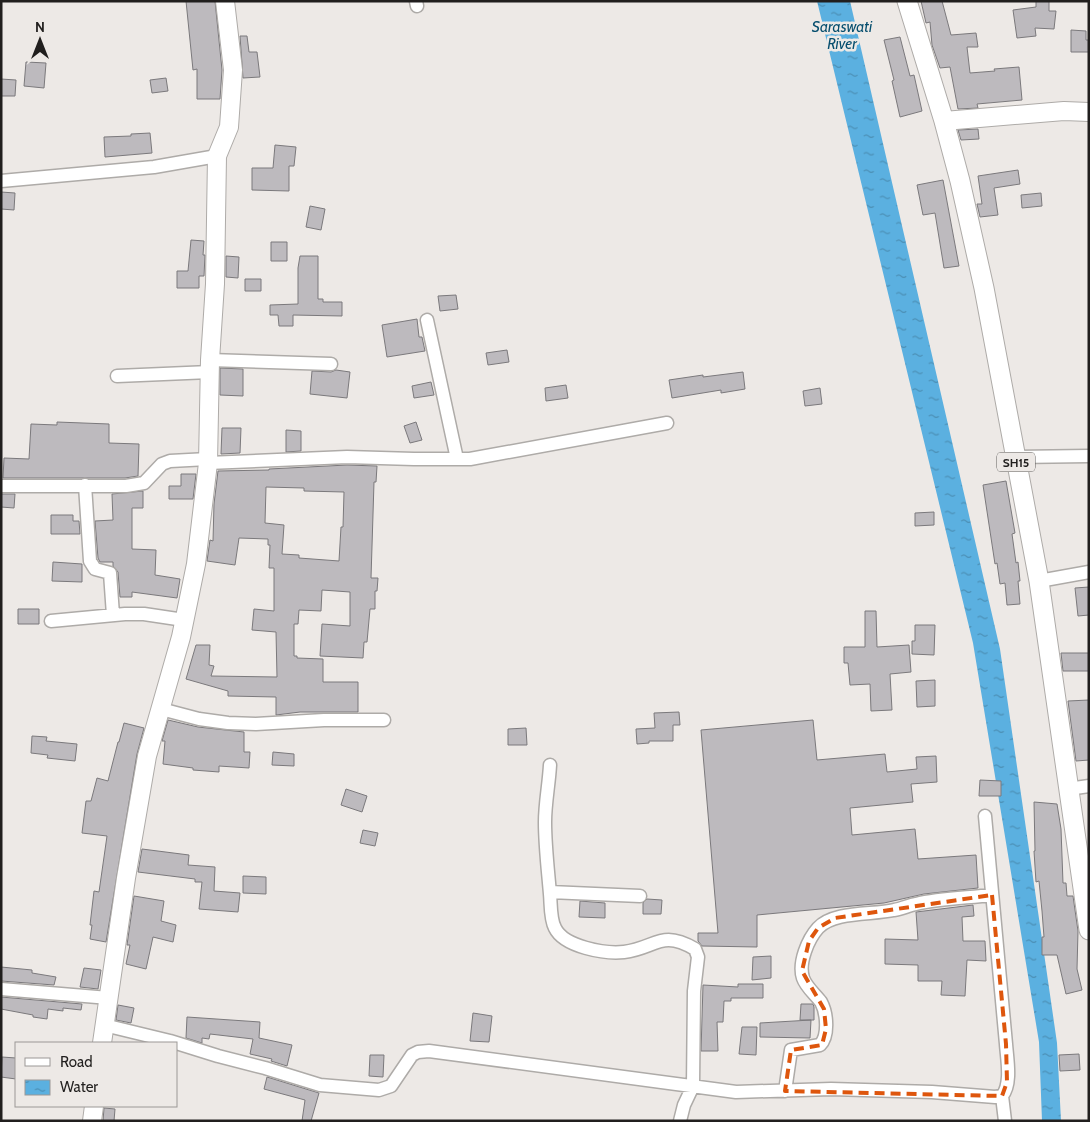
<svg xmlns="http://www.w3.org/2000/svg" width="1090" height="1122" viewBox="0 0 1090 1122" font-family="Cabin,sans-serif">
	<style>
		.water { fill: url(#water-ripples) }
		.building { fill: #bdbabe; stroke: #7b797c; fill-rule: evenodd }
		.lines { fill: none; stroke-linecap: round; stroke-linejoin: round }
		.street-casing { stroke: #aeaba8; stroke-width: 15 }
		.secondary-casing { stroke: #aeaba8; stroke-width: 20 }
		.primary-casing { stroke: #aeaba8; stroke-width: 21 }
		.street { stroke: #fff; stroke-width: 12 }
		.secondary { stroke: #fff; stroke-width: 18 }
		.primary { stroke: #fff; stroke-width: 19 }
		.marked { fill: none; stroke: #de560d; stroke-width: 4; stroke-dasharray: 10 6; stroke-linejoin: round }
		.labels { text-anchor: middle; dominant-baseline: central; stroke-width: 5; stroke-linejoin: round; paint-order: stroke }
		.shield { fill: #ede9e6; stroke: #5e5c5a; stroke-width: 1 }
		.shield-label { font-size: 12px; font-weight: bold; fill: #211f1e }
		.water-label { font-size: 15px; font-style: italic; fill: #064e6e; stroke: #ede9e6 }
	</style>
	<defs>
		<pattern id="water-ripples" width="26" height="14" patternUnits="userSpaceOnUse" patternTransform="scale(1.25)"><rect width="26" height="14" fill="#5bb0e0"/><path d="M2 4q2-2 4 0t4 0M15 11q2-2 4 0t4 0" fill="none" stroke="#4b8fb5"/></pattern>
	</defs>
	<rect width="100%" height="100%" fill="#ede9e6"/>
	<path class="water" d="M 817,1 L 850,1 L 1000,649 L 1057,1043 L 1061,1121 L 1042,1121 L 1039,1042 L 973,643 Z"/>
	<path class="building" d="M 186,1 L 215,1 L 222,70 L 220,99 L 197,99 L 197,69 L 193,70 Z
		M 921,1 L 942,1 L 951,35 L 976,33 L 978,47 L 967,47 L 970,73 L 995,71 L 994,69 L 1019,67 L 1022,100 L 977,104 L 978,108 L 958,109 L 950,67 L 940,68 L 932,45 L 930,22 L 926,23 Z
		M 1036,1 L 1049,1 L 1049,11 L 1056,11 L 1054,29 L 1035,28 L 1036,36 L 1017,38 L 1013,10 L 1036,7 Z
		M 1071,30 L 1086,31 L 1086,40 L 1089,40 L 1089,52 L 1071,52 Z
		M 240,36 L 247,36 L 249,52 L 257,52 L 260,77 L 243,78 Z
		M 900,37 L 910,76 L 914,75 L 922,111 L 900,117 L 892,81 L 894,80 L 884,40 Z
		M 26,62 L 46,63 L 44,88 L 24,86 Z
		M 166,78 L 168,91 L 152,93 L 150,80 Z
		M 1,79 L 16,80 L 15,96 L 1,96 Z
		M 978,129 L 979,139 L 961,140 L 958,130 Z
		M 150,133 L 152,153 L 105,157 L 104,137 L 131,136 L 131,134 Z
		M 275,145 L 296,147 L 294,166 L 289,166 L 289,191 L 252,190 L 252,168 L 273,168 Z
		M 1018,170 L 1020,184 L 994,188 L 998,215 L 980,217 L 977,204 L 982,204 L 978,176 Z
		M 943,180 L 959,266 L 944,268 L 935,213 L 923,215 L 917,185 Z
		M 1,192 L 15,193 L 14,210 L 1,209 Z
		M 1041,193 L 1042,206 L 1022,208 L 1021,195 Z
		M 310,206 L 325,209 L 321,230 L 306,227 Z
		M 191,240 L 204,241 L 203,255 L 205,255 L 204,276 L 199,276 L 199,288 L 177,288 L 177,271 L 188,271 Z
		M 271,242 L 287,242 L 287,261 L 271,261 Z
		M 226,256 L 239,257 L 238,278 L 226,277 Z
		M 300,256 L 318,256 L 318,299 L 323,299 L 323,302 L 342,302 L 342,316 L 293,315 L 293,326 L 279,326 L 278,315 L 270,315 L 270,305 L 298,304 L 298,268 Z
		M 245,279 L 261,279 L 261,291 L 245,291 Z
		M 456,295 L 458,309 L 440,311 L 438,296 Z
		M 417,319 L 419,337 L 422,337 L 425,351 L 387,357 L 382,325 Z
		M 507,350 L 509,362 L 488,365 L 486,353 Z
		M 220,368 L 243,369 L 243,396 L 220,395 Z
		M 336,370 L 350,372 L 347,398 L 310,394 L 312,371 L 331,372 Z
		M 743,372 L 745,389 L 721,393 L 721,390 L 672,398 L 669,380 L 703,375 L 703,377 Z
		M 431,382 L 434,395 L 414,398 L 412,386 Z
		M 566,385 L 568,398 L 546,401 L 545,388 Z
		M 820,388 L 822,404 L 805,406 L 803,391 Z
		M 57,422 L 109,424 L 109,443 L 139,444 L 138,476 L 125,478 L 3,478 L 4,458 L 29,459 L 31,424 L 57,425 Z
		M 416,422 L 422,440 L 410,443 L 404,426 Z
		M 222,428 L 241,428 L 240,453 L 221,454 Z
		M 286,430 L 301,431 L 301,451 L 286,452 Z
		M 347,465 L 377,466 L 376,482 L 374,482 L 371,578 L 378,578 L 377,591 L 375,591 L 375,609 L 370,609 L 367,642 L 364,642 L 363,658 L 320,656 L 322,624 L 350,626 L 350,592 L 322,590 L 321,611 L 299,610 L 298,624 L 294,624 L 294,656 L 297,656 L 297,658 L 323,659 L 323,682 L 358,682 L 358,712 L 300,712 L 276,715 L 276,697 L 228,696 L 228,691 L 186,679 L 196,645 L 210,645 L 209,665 L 214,666 L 211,676 L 277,677 L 276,632 L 252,630 L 254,609 L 274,611 L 274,568 L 269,568 L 270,545 L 268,545 L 268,539 L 239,538 L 235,565 L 207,561 L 210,540 L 213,541 L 214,504 L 218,471 L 269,470 L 269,469 ZM 266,487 L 304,488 L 304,491 L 344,492 L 343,527 L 341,527 L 339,561 L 299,558 L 299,555 L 282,554 L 284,525 L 265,523 Z
		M 181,474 L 196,474 L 193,499 L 169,499 L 169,486 L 181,486 Z
		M 1006,481 L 1015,533 L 1012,534 L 1016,563 L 1018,562 L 1020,581 L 1018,581 L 1020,604 L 1007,605 L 1005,583 L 1000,584 L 997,563 L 995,564 L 983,485 Z
		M 143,491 L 143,508 L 132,508 L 132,549 L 156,550 L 155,575 L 180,579 L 177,598 L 132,592 L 132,597 L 120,597 L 118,572 L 113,566 L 113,562 L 100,562 L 98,558 L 95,521 L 113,520 L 112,494 Z
		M 1,494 L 15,494 L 14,508 L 1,507 Z
		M 934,512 L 934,525 L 915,526 L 915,513 Z
		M 51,515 L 73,515 L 73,521 L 79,521 L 80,534 L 51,534 Z
		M 53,562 L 82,564 L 82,582 L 52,581 Z
		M 1089,587 L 1089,615 L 1078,616 L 1075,588 Z
		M 18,609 L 39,609 L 39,624 L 18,624 Z
		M 865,611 L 876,611 L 877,647 L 909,645 L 911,672 L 890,674 L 892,710 L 871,711 L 870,684 L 850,685 L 848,663 L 844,663 L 844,647 L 865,647 Z
		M 915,625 L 935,625 L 934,655 L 912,654 L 912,641 L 915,641 Z
		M 1061,653 L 1089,653 L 1089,671 L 1063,671 Z
		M 935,680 L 935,706 L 917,707 L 916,681 Z
		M 1089,700 L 1089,760 L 1076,761 L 1068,701 Z
		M 679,712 L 680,725 L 673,725 L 673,741 L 649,741 L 649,743 L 637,744 L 636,729 L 655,728 L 654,713 Z
		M 168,720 L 198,727 L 244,732 L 244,752 L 250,752 L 249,768 L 219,766 L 219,772 L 193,770 L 193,768 L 163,764 L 165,741 L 162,741 Z
		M 813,720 L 817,760 L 885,754 L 887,772 L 917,769 L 916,757 L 936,756 L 937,782 L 911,784 L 913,802 L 850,808 L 852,835 L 915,829 L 918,859 L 976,855 L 978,888 L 924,894 L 884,903 L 757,915 L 757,947 L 702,946 L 698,941 L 698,933 L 718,933 L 701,730 Z
		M 124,723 L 144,728 L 137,754 L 106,942 L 90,939 L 92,925 L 90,925 L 94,891 L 99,892 L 107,836 L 82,833 L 86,801 L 91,801 L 97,778 L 108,781 L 118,742 L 119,742 Z
		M 526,728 L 527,745 L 508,745 L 508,729 Z
		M 32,736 L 47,737 L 46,741 L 77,744 L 75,761 L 47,758 L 48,755 L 31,753 Z
		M 273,752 L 294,754 L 294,766 L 272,765 Z
		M 980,780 L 1001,781 L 1001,796 L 979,796 Z
		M 346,789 L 367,796 L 362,812 L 341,805 Z
		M 1034,802 L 1057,804 L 1061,829 L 1063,883 L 1066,883 L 1067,896 L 1073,896 L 1078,931 L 1077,969 L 1082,990 L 1066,994 L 1057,955 L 1042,955 L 1042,937 L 1044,937 L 1042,911 L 1039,881 L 1036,882 L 1034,851 L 1035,851 Z
		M 363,830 L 378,833 L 375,846 L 360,843 Z
		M 142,849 L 189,855 L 188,865 L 215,867 L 214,891 L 240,893 L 238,912 L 199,909 L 202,882 L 195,882 L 195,879 L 138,872 Z
		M 243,876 L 266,877 L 266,894 L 243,893 Z
		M 134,896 L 164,901 L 161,921 L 176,925 L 173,942 L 153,937 L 146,969 L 126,964 L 130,945 L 127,945 Z
		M 647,899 L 662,900 L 661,914 L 643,914 L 643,903 Z
		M 580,901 L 605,903 L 605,918 L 579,917 Z
		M 973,905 L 974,916 L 962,917 L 963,941 L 985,941 L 986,961 L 967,960 L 965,996 L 941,995 L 942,981 L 918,981 L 918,965 L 885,964 L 885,939 L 918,940 L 916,912 Z
		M 771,956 L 771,978 L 752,980 L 753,957 Z
		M 1,967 L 32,970 L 32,973 L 56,977 L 54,985 L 1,981 Z
		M 84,968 L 101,970 L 98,989 L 80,987 Z
		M 738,984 L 763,984 L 763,998 L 731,998 L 731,1001 L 724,1001 L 723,1022 L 717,1022 L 718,1051 L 701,1051 L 703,985 L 738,987 Z
		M 1,997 L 82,1004 L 81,1010 L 63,1008 L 63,1011 L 48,1009 L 47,1019 L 33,1017 L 33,1015 L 1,1009 Z
		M 801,1004 L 813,1004 L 814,1007 L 814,1020 L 800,1020 Z
		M 118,1005 L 134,1008 L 131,1023 L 116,1020 Z
		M 473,1013 L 492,1016 L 489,1042 L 470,1041 Z
		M 187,1017 L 260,1022 L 259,1038 L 292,1045 L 287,1066 L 271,1061 L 272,1059 L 250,1054 L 253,1039 L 210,1034 L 209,1039 L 202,1038 L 202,1043 L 186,1038 Z
		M 811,1020 L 810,1038 L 760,1037 L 760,1023 Z
		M 742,1027 L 757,1027 L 756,1055 L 739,1054 Z
		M 1079,1054 L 1080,1070 L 1060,1071 L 1059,1055 Z
		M 370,1055 L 384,1055 L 383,1077 L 369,1076 Z
		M 2,1057 L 16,1058 L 16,1079 L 1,1077 Z
		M 267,1077 L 319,1093 L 311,1121 L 302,1121 L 305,1100 L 264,1089 Z
		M 104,1108 L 115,1109 L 114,1121 L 103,1121 Z"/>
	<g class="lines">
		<defs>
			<path id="street" d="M 416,1 L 417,6
				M 1,181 L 154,167 L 217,156
				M 427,320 L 457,459
				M 210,360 L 331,364
				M 117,376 L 210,372
				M 1015,457 L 1089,456
				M 208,463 L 347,457 L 414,459 L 470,459 L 667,423
				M 85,485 L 90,561 L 95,569 L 110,573 L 113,615
				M 1,486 L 126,486 L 144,483 L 162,464 L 170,461 L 208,459
				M 1039,581 L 1089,572
				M 51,621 L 125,614 L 144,614 L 184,620
				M 161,709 L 199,719 L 228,723 L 256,724 L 324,720 L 384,720
				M 550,765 C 549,784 545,803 545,822 C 545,846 548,870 550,894 C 551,904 550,919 555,928 C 564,947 605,954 624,952 C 656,948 661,929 695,949 L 698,957 L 694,991 L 693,1086 L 684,1105 L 680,1121
				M 1068,789 L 1089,786
				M 550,892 L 640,896
				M 1,989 L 109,998
				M 104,1025 L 170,1041 L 218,1056 L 265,1068 L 320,1085 L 379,1090 L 391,1086 L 412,1055 L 418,1052 L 429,1051 L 736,1092 L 831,1089 L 932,1092 L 995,1097 L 1002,1096 C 1012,1084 1007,1059 1006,1044 L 985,816
				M 785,1091 L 791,1050 L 820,1045 C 829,1036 827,1013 821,1002 C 815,994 806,987 803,978 C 798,963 808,939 818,928 C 834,911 872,915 894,910 C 902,909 909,905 916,904 C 941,898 967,898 992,895
				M 1002,1096 L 1005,1121"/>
			<path id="secondary" d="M 944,121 L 1064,111 L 1089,112
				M 102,1043 L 126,878 L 147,756 L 181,637 L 196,564 L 208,463 L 210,360 L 215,284 L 217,156 L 229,127 L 233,70 L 225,1
				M 92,1121 L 94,1106"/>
			<path id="primary" d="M 907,1 L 944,121 L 960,181 L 984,288 L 1039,581 L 1089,930"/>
		</defs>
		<use href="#street" class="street-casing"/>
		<use href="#secondary" class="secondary-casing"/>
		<use href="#primary" class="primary-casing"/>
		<use href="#street" class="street"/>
		<use href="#secondary" class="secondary"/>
		<use href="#primary" class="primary"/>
	</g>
	<path class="marked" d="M 992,895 L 1006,1044 L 1007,1082 L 1002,1096 L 785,1091 L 791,1050 L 822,1045 L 826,1029 L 824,1009 L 802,971 L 809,941 L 818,928 L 835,918 Z"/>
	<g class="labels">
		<rect class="shield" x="997" y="452.5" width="38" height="19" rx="4"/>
		<g class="shield-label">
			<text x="1016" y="462">SH15</text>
		</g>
		<g class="water-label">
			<text x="842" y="27">Saraswati<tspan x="842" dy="17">River</tspan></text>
		</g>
	</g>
	<rect width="1090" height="1122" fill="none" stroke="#211f1e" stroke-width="5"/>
	<rect x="15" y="1042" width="162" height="65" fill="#ede9e6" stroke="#9b9896"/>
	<rect x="25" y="1058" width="25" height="8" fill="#ffffff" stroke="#9b9896"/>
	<text x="60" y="1067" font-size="15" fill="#211f1e">Road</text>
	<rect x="25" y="1080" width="25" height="15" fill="url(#water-ripples)" stroke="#9b9896"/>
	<text x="60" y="1092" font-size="15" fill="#211f1e">Water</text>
	<g transform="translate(40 40)" stroke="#ede9e6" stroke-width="4" paint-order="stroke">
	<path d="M0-4L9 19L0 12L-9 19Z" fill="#211f1e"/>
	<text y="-8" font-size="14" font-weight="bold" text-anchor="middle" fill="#211f1e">N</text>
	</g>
</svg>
